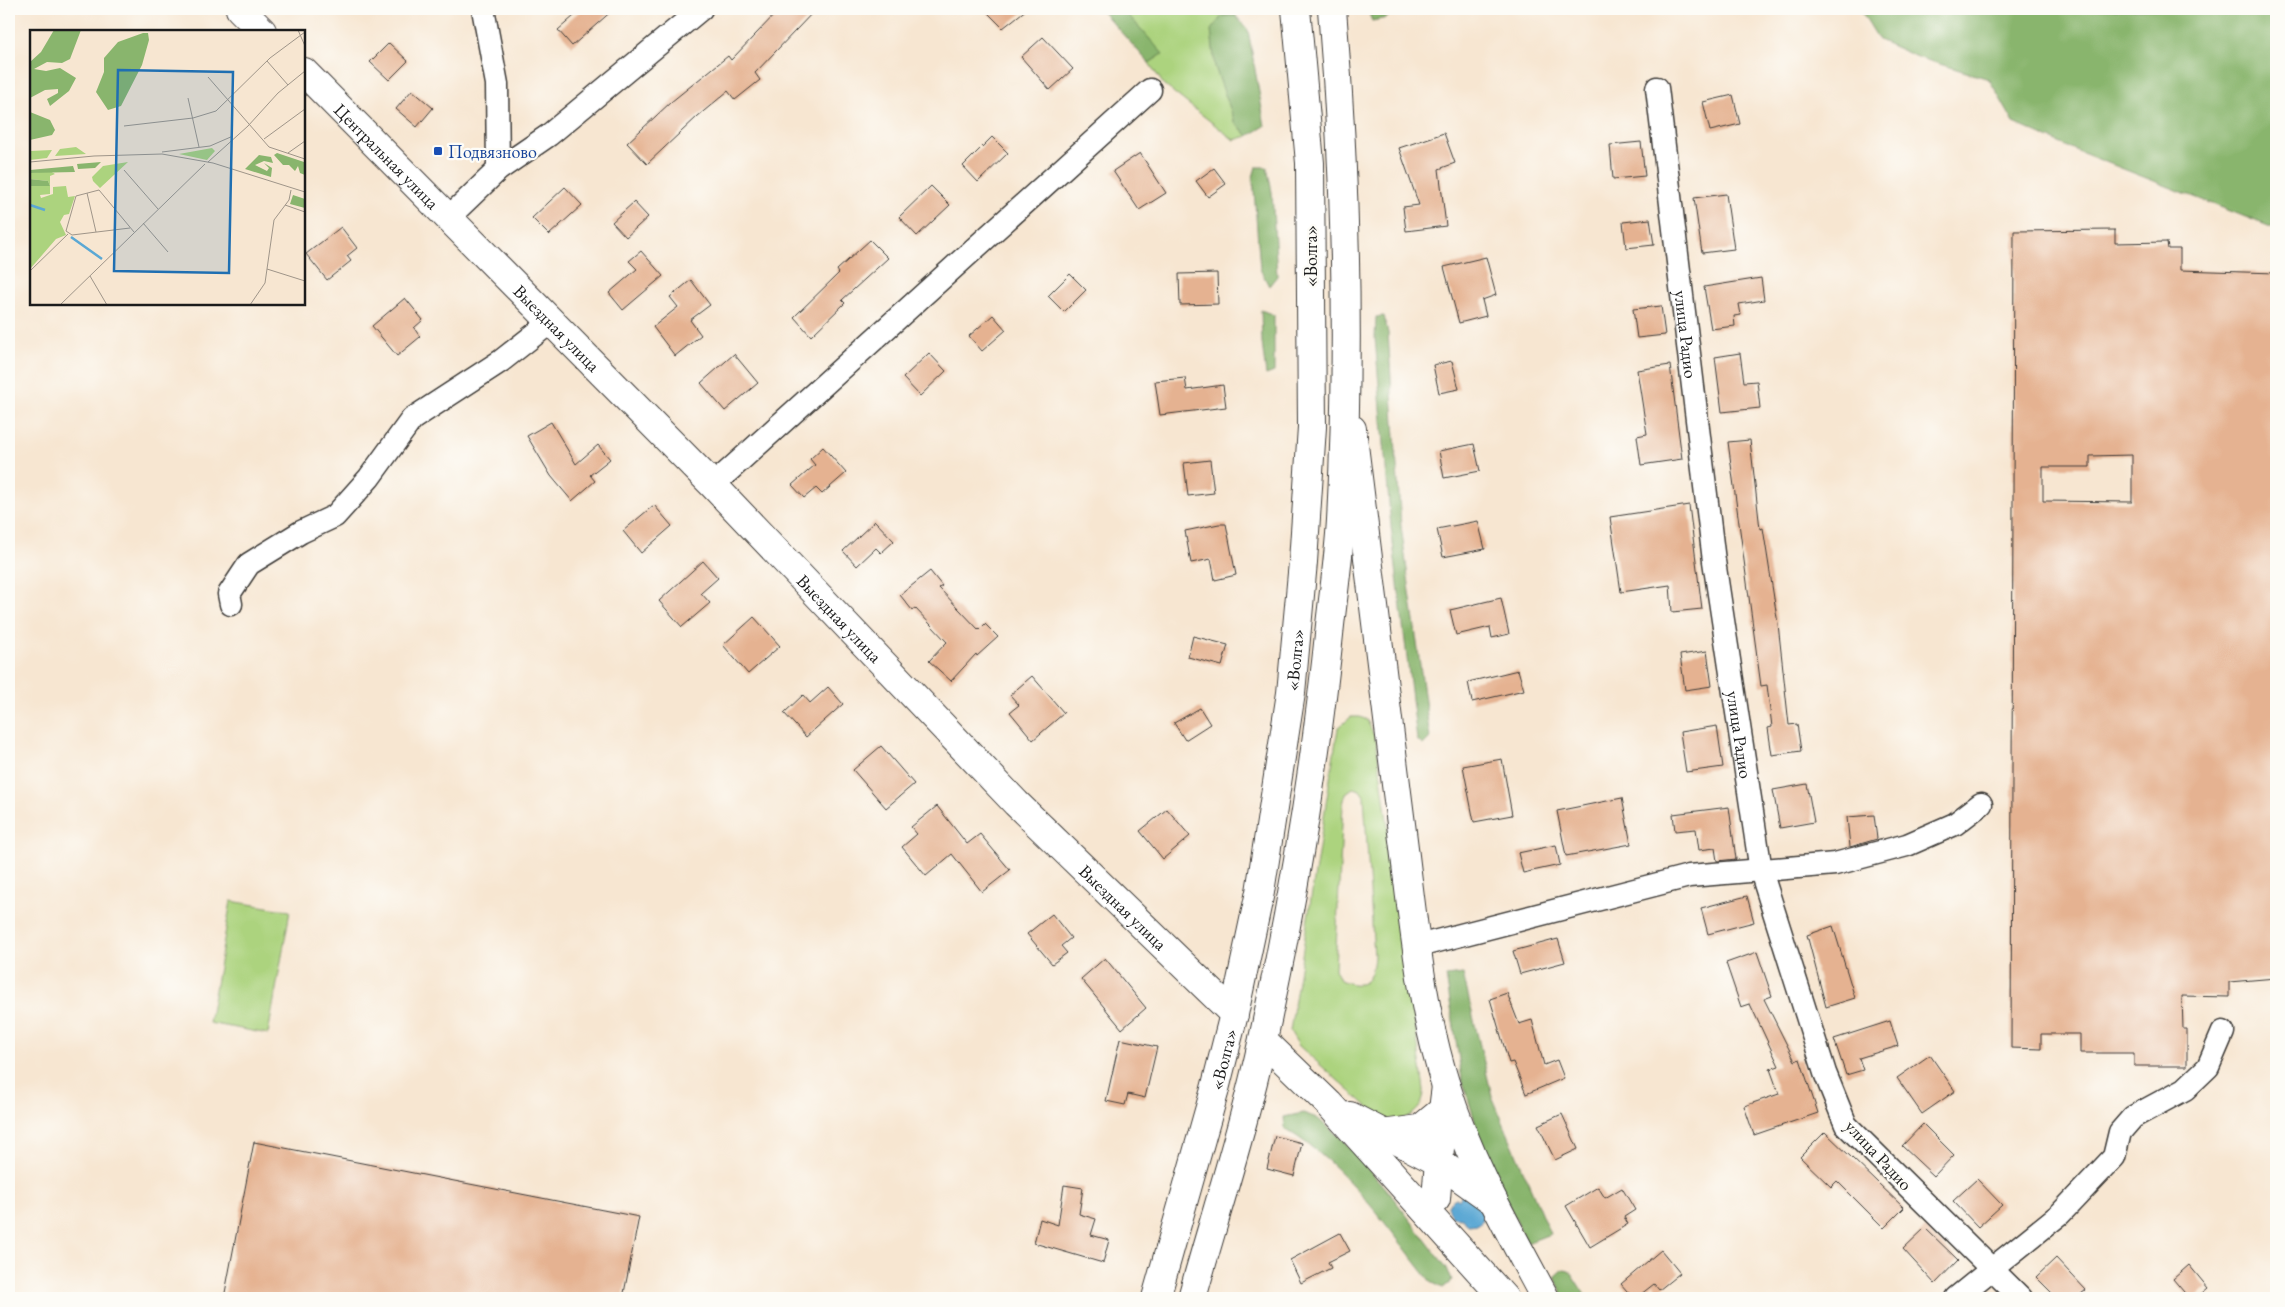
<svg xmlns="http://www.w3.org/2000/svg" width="2285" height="1307" viewBox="0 0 2285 1307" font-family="'EB Garamond',serif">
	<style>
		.green { fill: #acd37e; stroke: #64784d; fill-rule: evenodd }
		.forest { fill: #89b56d; stroke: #526844 }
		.water { fill: #5ba8d4; stroke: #3c6278 }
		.building { fill: #e5b291; fill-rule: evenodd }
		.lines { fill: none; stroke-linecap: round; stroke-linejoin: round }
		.minor-casing { stroke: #3d3a37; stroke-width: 25 }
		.secondary-casing { stroke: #3d3a37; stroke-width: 30 }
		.trunk-casing { stroke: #3d3a37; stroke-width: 30 }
		.minor { stroke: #fff; stroke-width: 22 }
		.secondary { stroke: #fff; stroke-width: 28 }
		.trunk { stroke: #fff; stroke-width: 28 }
		.transit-dot { fill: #1a4fb4; stroke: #fdfcf7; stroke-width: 2 }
		.labels { text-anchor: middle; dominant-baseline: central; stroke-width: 4.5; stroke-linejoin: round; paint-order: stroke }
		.transit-label { font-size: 18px; fill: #164399; stroke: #fdfcf7; text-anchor: start }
		.street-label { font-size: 18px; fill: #1c1c1c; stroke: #fdfcf7 }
		.inset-river { fill: none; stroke: #5ba8d4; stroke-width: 2.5 }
		.inset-road { fill: none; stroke: #9f9589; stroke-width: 1 }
		.view { fill: #1f6fb2; fill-opacity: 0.15; stroke: #1f6fb2; stroke-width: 2.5 }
		.inset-edge { fill: none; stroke: #1c1c1c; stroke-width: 2.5 }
	</style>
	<rect width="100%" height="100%" fill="#fdfcf7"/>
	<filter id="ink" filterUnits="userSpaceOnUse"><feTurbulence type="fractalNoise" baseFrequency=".02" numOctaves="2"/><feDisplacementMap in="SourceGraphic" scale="10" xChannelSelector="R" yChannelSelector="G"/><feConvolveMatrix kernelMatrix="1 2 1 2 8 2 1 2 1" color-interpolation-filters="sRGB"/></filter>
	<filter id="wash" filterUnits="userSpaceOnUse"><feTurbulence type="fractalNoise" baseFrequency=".0096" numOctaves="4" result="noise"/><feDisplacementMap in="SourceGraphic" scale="20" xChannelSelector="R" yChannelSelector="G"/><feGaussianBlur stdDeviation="1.12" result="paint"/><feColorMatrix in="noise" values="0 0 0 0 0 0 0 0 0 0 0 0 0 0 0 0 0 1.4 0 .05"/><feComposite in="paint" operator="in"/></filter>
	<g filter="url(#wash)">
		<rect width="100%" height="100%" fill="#f7e6d1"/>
		<path class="green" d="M 1123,9 L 1235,9 L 1236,16 L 1222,16 L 1237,124 L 1248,136 L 1234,140 L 1164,85 L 1149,63 L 1162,54 Z
			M 1351,717 L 1360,717 L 1367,720 L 1376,740 L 1424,1090 C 1424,1113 1406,1119 1387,1124 L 1299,1046 L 1290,1031 L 1338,728 ZM 1353,788 L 1360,790 L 1364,796 L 1374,956 C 1372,980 1366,991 1340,980 L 1335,969 L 1343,804 L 1346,793 Z
			M 231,901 L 290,911 L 268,1034 L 209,1023 Z"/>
		<path class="forest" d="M 1100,9 L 1123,9 L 1163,54 L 1149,63 Z
			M 1367,9 L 1393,9 L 1394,11 L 1387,18 L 1372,21 Z
			M 1860,9 L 2276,9 L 2276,229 L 2075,150 L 2014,123 L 1989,79 L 1920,58 L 1879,40 Z
			M 1222,16 L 1236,16 L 1248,30 L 1265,126 L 1248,136 L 1235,122 L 1215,67 L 1211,30 Z
			M 1256,167 L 1267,167 L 1272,192 L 1277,276 L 1269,286 L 1260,269 L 1253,177 Z
			M 1261,310 L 1274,315 L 1274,372 L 1266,375 L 1262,343 Z
			M 1384,316 L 1388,333 L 1401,526 L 1430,738 L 1423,745 L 1417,740 L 1391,527 L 1375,338 L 1376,317 Z
			M 1463,974 L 1492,1096 L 1550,1234 L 1527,1243 L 1487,1160 L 1462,1079 L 1446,976 Z
			M 1303,1113 L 1317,1118 L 1342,1139 L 1391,1195 L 1447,1268 L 1452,1281 L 1443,1288 L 1431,1282 C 1388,1228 1345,1164 1285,1129 L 1284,1117 Z
			M 1564,1269 L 1569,1270 L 1587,1298 L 1564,1298 L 1555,1277 Z"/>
		<path class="water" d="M 1464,1191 L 1483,1211 L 1482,1220 L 1479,1224 L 1467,1225 L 1462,1218 L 1452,1217 C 1446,1209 1446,1203 1456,1198 L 1459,1200 Z"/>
		<g id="blocks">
			<path class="building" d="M 582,9 L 614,9 L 572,46 L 558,30 Z
				M 780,9 L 816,9 L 755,73 L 760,80 L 735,100 L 728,91 L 698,116 L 647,164 L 627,143 L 671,102 L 728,56 L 731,60 Z
				M 984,9 L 1027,9 L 1003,28 Z
				M 1043,37 L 1073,69 L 1050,90 L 1021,57 Z
				M 389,43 L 408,61 L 389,80 L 370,62 Z
				M 412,90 L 433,108 L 417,127 L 396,109 Z
				M 1733,95 L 1740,124 L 1710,131 L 1703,102 Z
				M 1444,133 L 1455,163 L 1439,169 L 1446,226 L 1406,231 L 1403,207 L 1419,205 L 1399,148 Z
				M 992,137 L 1008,153 L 978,182 L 963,166 Z
				M 1641,142 L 1645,176 L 1613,179 L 1610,145 Z
				M 1140,153 L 1166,193 L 1139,210 L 1113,171 Z
				M 1214,168 L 1226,184 L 1208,197 L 1196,181 Z
				M 931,186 L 950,205 L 917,236 L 899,217 Z
				M 565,187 L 582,205 L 549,235 L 532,218 Z
				M 1726,194 L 1734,249 L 1702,253 L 1694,198 Z
				M 634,202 L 648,217 L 626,237 L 612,222 Z
				M 1650,219 L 1654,245 L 1626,248 L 1623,222 Z
				M 341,227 L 357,248 L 347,256 L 351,261 L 327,280 L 306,254 Z
				M 2115,230 L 2115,243 L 2167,242 L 2168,249 L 2180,249 L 2180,270 L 2276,273 L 2276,978 L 2229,982 L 2229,997 L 2182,996 L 2183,1029 L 2187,1029 L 2187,1066 L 2134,1066 L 2134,1053 L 2080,1053 L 2080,1034 L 2041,1034 L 2041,1049 L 2011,1048 L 2014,231 ZM 2132,455 L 2132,502 L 2043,501 L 2043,467 L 2090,467 L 2090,456 Z
				M 870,240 L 888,258 L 842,300 L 845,303 L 811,336 L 794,317 L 839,273 L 837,270 Z
				M 641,251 L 663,276 L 623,310 L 609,293 L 637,269 L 629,261 Z
				M 1486,257 L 1496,295 L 1482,300 L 1486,316 L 1459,323 L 1444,267 Z
				M 1217,273 L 1218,304 L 1180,305 L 1179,274 Z
				M 1070,274 L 1086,290 L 1064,312 L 1048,296 Z
				M 1761,278 L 1764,300 L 1739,304 L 1741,315 L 1734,316 L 1735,326 L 1711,329 L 1704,287 Z
				M 691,280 L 710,305 L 690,320 L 701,335 L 675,356 L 653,327 L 678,307 L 670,297 Z
				M 405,298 L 423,320 L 414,328 L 420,337 L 397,356 L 372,326 Z
				M 1661,306 L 1665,335 L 1637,338 L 1633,309 Z
				M 993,315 L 1006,330 L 982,351 L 969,336 Z
				M 929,353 L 946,371 L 920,396 L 903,378 Z
				M 1740,353 L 1744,382 L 1757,381 L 1760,408 L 1722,412 L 1715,357 Z
				M 734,354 L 758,383 L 725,411 L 701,383 Z
				M 1452,361 L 1459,389 L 1439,393 L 1433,365 Z
				M 1670,365 L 1682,459 L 1641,465 L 1637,436 L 1647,434 L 1637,370 Z
				M 1185,378 L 1187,390 L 1223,385 L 1226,407 L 1160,415 L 1155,381 Z
				M 551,422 L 576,464 L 598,445 L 610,459 L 590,475 L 595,481 L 572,501 L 551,476 L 527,436 Z
				M 1750,440 L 1760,529 L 1763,528 L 1778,624 L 1789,725 L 1797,724 L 1801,751 L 1772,755 L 1768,728 L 1772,727 L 1767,685 L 1761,686 L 1728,442 Z
				M 1474,444 L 1480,471 L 1444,478 L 1439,451 Z
				M 823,447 L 846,473 L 822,494 L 816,488 L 804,498 L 792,485 L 815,465 L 810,459 Z
				M 1210,460 L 1214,493 L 1188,496 L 1184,463 Z
				M 654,505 L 672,526 L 641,553 L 623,531 Z
				M 1689,505 L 1702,609 L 1672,612 L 1670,585 L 1621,592 L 1610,517 Z
				M 875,521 L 894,541 L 881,553 L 876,548 L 857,566 L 843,551 Z
				M 1478,521 L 1485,549 L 1443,557 L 1437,529 Z
				M 1219,524 L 1226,524 L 1236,575 L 1215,580 L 1211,559 L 1191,563 L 1185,531 Z
				M 703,561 L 718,578 L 701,593 L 710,603 L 682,627 L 659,601 Z
				M 930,571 L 942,586 L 939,588 L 979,630 L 985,624 L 998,637 L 977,656 L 976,654 L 951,681 L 929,661 L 947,642 L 915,608 L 912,610 L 900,595 Z
				M 1501,598 L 1509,634 L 1492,638 L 1490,627 L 1456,635 L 1450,610 Z
				M 754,617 L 780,646 L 748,674 L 723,645 Z
				M 1193,636 L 1228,645 L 1222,666 L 1188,657 Z
				M 1707,651 L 1712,686 L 1685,690 L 1680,655 Z
				M 1518,670 L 1524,690 L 1472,702 L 1468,682 Z
				M 1032,676 L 1064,713 L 1033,740 L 1010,712 L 1019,705 L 1010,695 Z
				M 828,687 L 843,704 L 806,737 L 784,713 L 803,695 L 810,703 Z
				M 1200,708 L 1210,724 L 1185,740 L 1174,723 Z
				M 1717,726 L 1723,767 L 1686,772 L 1680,732 Z
				M 881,746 L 914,784 L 886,808 L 853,770 Z
				M 1502,759 L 1512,815 L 1474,822 L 1463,766 Z
				M 1807,784 L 1814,822 L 1780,828 L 1773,790 Z
				M 1622,798 L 1631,844 L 1566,856 L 1557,811 Z
				M 937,806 L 967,844 L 980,834 L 1010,870 L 982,892 L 952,854 L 926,876 L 902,847 L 917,834 L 911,827 Z
				M 1729,807 L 1736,859 L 1717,861 L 1715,848 L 1699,850 L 1696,829 L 1675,831 L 1673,814 Z
				M 1167,809 L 1190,836 L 1163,859 L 1140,831 Z
				M 1874,815 L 1877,839 L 1850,847 L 1847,817 Z
				M 1556,845 L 1560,865 L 1523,873 L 1518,853 Z
				M 1747,896 L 1754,922 L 1708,934 L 1701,908 Z
				M 1052,914 L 1071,938 L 1061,946 L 1067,953 L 1052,964 L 1027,934 Z
				M 1833,926 L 1855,998 L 1826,1007 L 1807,935 Z
				M 1558,939 L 1565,962 L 1520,974 L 1513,951 Z
				M 1757,952 L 1772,996 L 1764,999 L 1795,1061 L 1800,1059 L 1818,1113 L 1754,1135 L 1744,1106 L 1779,1094 L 1770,1069 L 1779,1066 L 1750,1004 L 1741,1007 L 1726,963 Z
				M 1105,958 L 1146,1008 L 1122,1029 L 1081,979 Z
				M 1507,993 L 1519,1024 L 1532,1020 L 1544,1065 L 1557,1060 L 1564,1078 L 1526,1094 L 1513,1062 L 1509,1063 L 1490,999 Z
				M 1890,1021 L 1898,1046 L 1859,1058 L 1863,1070 L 1846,1075 L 1834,1039 Z
				M 1120,1039 L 1157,1047 L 1145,1098 L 1128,1094 L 1125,1105 L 1106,1101 Z
				M 1930,1055 L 1955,1091 L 1922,1114 L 1897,1078 Z
				M 1562,1114 L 1578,1149 L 1555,1160 L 1538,1125 Z
				M 1923,1124 L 1954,1155 L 1934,1176 L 1902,1146 Z
				M 1825,1132 L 1904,1208 L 1884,1228 L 1837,1181 L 1831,1187 L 1800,1157 Z
				M 1275,1136 L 1302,1143 L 1294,1176 L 1267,1169 Z
				M 254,1142 L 639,1217 L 623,1298 L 224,1298 Z
				M 1977,1179 L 2002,1205 L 1978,1227 L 1953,1201 Z
				M 1064,1185 L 1083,1188 L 1079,1214 L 1096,1219 L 1091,1235 L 1109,1240 L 1103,1263 L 1034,1243 L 1040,1219 L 1058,1225 Z
				M 1598,1187 L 1605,1198 L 1622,1188 L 1635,1210 L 1624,1217 L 1628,1224 L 1590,1247 L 1566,1206 Z
				M 1925,1228 L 1958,1260 L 1935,1284 L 1903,1249 Z
				M 1340,1233 L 1350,1251 L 1328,1262 L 1331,1268 L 1301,1283 L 1290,1260 Z
				M 1661,1250 L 1680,1273 L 1659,1290 L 1654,1284 L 1636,1298 L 1633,1298 L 1621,1284 Z
				M 2056,1258 L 2086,1290 L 2076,1298 L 2057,1298 L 2036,1277 Z
				M 2189,1265 L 2208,1288 L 2196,1298 L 2189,1298 L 2173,1279 Z"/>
		</g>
	</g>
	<g filter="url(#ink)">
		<use href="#blocks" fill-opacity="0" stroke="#3d3a37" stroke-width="1"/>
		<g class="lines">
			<defs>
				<g id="minor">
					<path d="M 483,9 L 497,84 L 498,170"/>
					<path id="s1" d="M 1657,88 L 1714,561 L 1761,871 L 1825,1073 L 1846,1125 L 2021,1298"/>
					<path d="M 449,217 L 498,170 L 549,135 L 701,9"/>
					<path d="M 713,485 L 1150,90"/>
					<path d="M 231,604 L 229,594 L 249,564 L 301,532 L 335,516 L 369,478 L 412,419 L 501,361 L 552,321"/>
					<path d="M 1418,946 L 1689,876 L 1835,864 L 1907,845 L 1955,824 L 1981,804"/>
					<path d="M 1956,1298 L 2060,1214 L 2114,1157 L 2120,1132 L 2133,1117 L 2185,1089 L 2208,1067 L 2223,1032"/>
				</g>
				<g id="secondary">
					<path d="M 240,9 L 262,31"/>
					<path id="s2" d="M 304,72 L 713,485 L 1016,803 L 1234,1014"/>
					<path d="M 1352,429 C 1369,564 1385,698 1402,832 C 1413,917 1420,1004 1446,1086 C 1469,1161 1508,1229 1545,1298"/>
					<path d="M 1263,1040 L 1329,1104 L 1504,1298"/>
					<path d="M 1350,1116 L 1437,1161 L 1489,1198"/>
					<path d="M 1382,1134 L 1420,1129 L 1443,1110 L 1446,1086"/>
					<path d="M 1436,1199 L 1443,1110"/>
				</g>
				<g id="trunk">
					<path id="s3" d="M 1156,1298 L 1214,1093 L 1234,1014 L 1260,892 L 1291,693 L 1303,562 L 1312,427 L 1310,163 L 1296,9"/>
					<path d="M 1192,1298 C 1216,1212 1244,1126 1263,1039 C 1293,902 1316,764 1330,625 C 1334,590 1339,555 1341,520 C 1350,350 1346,179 1332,9"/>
				</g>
			</defs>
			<use href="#minor" class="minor-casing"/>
			<use href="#secondary" class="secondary-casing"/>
			<use href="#trunk" class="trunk-casing"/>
			<use href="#minor" class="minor"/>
			<use href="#secondary" class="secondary"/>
			<use href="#trunk" class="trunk"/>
		</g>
	</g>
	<rect class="transit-dot" x="433" y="146" width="10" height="10" rx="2.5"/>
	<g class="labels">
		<g class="transit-label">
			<text x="448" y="151">Подвязново</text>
		</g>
		<g class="street-label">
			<text stroke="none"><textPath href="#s2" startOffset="118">Центральная улица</textPath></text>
			<text transform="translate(1310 256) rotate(-90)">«Волга»</text>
			<text stroke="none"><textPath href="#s2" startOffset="360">Выездная улица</textPath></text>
			<text stroke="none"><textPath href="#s1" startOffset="248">улица Радио</textPath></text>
			<text stroke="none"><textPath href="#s2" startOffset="765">Выездная улица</textPath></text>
			<text stroke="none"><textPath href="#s3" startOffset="654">«Волга»</textPath></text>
			<text stroke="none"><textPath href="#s1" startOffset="652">улица Радио</textPath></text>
			<text stroke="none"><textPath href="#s2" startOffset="1170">Выездная улица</textPath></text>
			<text stroke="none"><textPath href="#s3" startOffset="248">«Волга»</textPath></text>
			<text transform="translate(1879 1155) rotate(47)">улица Радио</text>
		</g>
	</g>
	<g transform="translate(30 30)">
		<rect width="275" height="275" fill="#f7e6d1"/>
		<path d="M 46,117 L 56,124 L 25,126 L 30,119 ZM 182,118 L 185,121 L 177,130 L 149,124 ZM 22,120 L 17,128 L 0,130 L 0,121 ZM 98,132 L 70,158 L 63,151 L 62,147 L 73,136 ZM 20,141 L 25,144 L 20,146 L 20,164 L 10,165 L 11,168 L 23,164 L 23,157 L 36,156 L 38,167 L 45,166 L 39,184 L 34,185 L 30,192 L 36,205 L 26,209 L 0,239 L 0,155 L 20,156 L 18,151 L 0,149 L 0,143 Z" fill="#acd37e"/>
		<path d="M 24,0 L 51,0 L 40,29 L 32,33 L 17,32 L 4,39 L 16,41 L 30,38 L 46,48 L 39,61 L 20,76 L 17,69 L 28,63 L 28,59 L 15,60 L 0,68 L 0,32 L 11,22 ZM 113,3 L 118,3 L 119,10 L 112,35 L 91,76 L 78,80 L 66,62 L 74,42 L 74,28 L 88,12 ZM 0,82 L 20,90 L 25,100 L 22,105 L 0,110 ZM 247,123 L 274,132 L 275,145 L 270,143 L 268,136 L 265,141 L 259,135 L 253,135 L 244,125 ZM 229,125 L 241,127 L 243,133 L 234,131 L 225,135 L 237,141 L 239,138 L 234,133 L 242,138 L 241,147 L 215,139 ZM 71,132 L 65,138 L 48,139 L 47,134 ZM 43,136 L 45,142 L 0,143 L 0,140 ZM 0,149 L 18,151 L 20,156 L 0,156 ZM 263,165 L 275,169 L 275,178 L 260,174 Z" fill="#89b56d"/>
		<path class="inset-river" d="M 0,175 L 15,180M 41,207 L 72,229"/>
		<path class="inset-road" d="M 268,0 L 275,16M 237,31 L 258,55M 178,47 L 239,117 L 275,129M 158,68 L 169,117M 94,96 L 163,88 L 186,81 L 240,28 L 275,2M 234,109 L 275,79M 132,122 L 180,116 L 203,106M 258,123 L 275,111M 0,132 L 64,126 L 132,124 L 183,133 L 275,162M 178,132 L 218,96 L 248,63 L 275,41M 94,140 L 128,179M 57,163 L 66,202M 255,175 L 275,182M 113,193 L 138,222M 100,198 L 42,205 L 36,201 L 46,166 L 69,160 L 104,202M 237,239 L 275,251M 0,241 L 38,204M 60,246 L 77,275M 30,275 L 175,134M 220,275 L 235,253 L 244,190 L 259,170 L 261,160"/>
		<path class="view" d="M 88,40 L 203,42 L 199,243 L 84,241 Z"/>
		<rect width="275" height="275" class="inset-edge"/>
	</g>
	<rect width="2285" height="1307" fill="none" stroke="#fdfcf7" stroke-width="30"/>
</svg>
